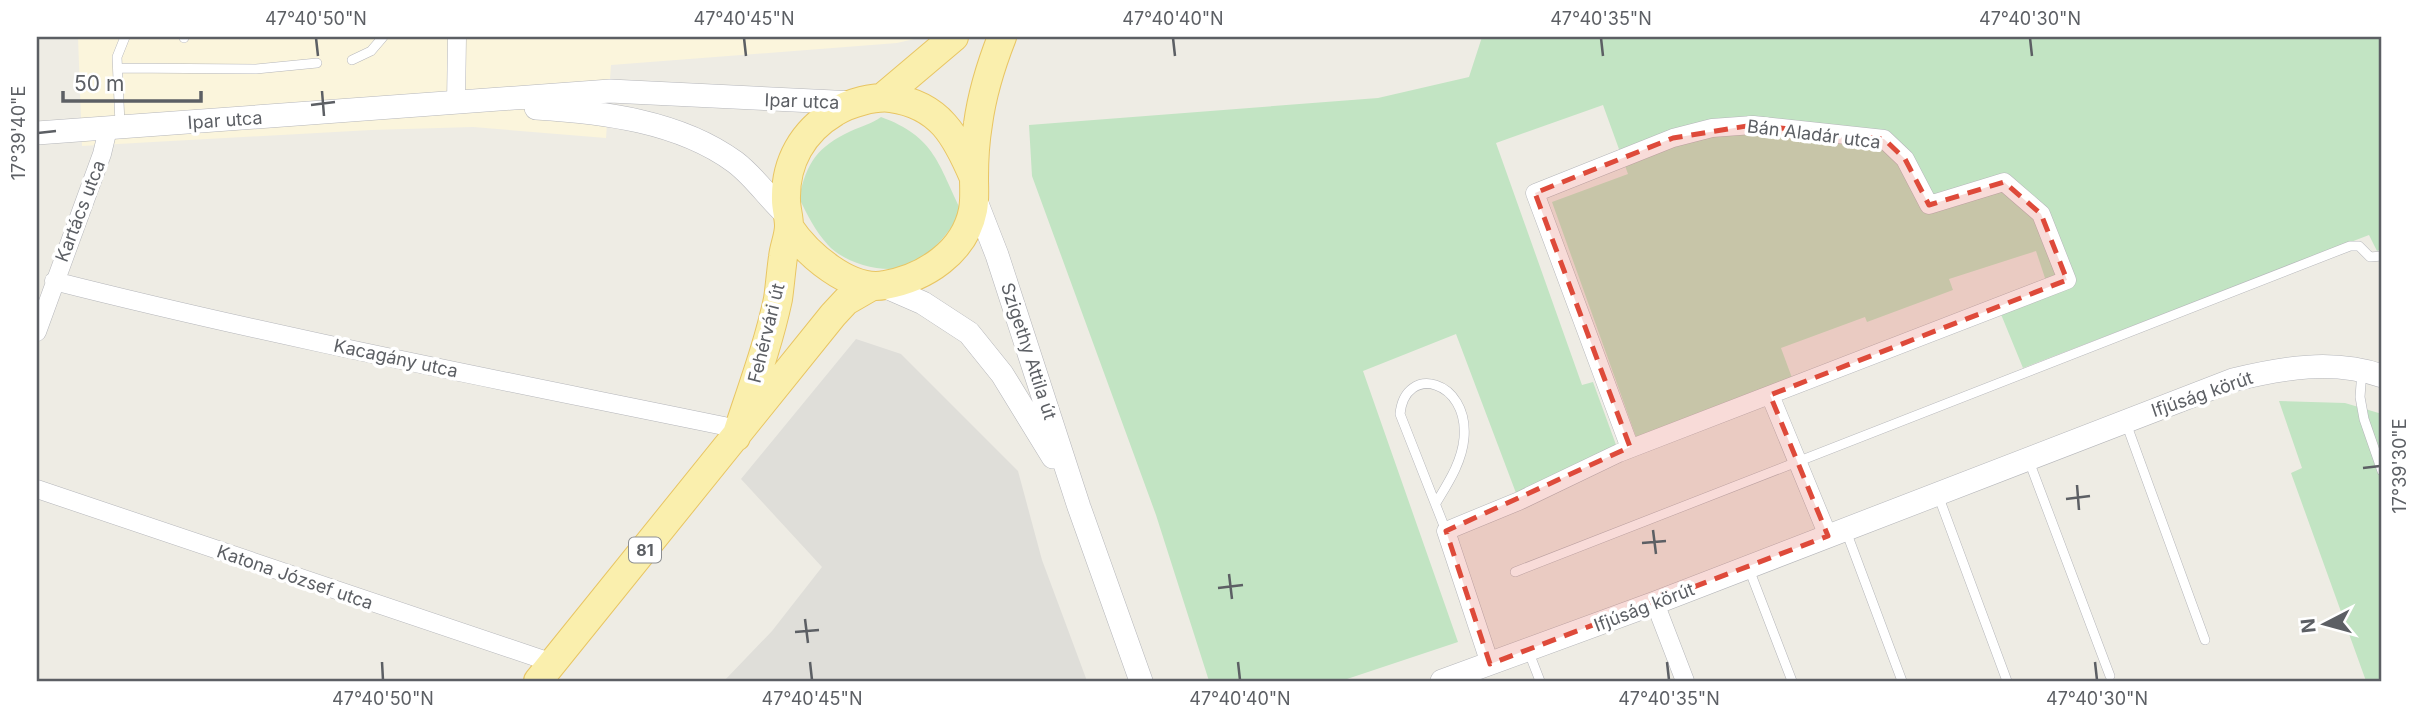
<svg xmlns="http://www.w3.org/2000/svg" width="2419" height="718" viewBox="0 0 2419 718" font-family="Inter,sans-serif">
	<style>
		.commercial { fill: #fbf5dc }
		.industrial { fill: #dfded9 }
		.green { fill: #c2e4c3 }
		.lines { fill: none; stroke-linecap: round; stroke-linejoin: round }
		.service-casing { stroke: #b5b6ba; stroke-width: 10 }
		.minor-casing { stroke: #b5b6ba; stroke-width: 19 }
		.tertiary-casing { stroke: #b5b6ba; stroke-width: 24 }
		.primary-casing { stroke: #e8c563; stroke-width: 30 }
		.service { stroke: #fff; stroke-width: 9 }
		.minor { stroke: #fff; stroke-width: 18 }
		.tertiary { stroke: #fff; stroke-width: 23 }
		.primary { stroke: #faefad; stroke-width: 28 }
		.marked { fill: #de4a3a; fill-opacity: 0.2; stroke: #de4a3a; stroke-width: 5; stroke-dasharray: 14 9; stroke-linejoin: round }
		.ticks { fill: none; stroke: #5c5f64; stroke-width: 2.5 }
		.labels { text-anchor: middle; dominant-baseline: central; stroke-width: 7; stroke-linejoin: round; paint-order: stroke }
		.shield { fill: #fff; stroke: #8d8f92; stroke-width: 2 }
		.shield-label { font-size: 16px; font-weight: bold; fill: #5c5f64 }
		.street-label { font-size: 18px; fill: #5c5f64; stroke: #fff }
		.neatline { fill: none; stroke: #5c5f64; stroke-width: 2.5 }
		.ticks-label { font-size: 18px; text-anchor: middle; fill: #5c5f64 }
	</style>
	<rect width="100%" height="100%" fill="#eeece4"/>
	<path class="commercial" d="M 78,37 L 923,37 L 897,43 L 611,65 L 606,138 L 473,127 L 371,130 L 82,146 Z"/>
	<path class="industrial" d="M 856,339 L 901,354 L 1018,471 L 1042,560 L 1087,681 L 724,681 L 772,631 L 822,567 L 741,479 Z"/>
	<path class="green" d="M 1482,37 L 2382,37 L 2382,249 L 2377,251 L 2369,235 L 2023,368 L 1998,307 L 2047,284 L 2036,251 L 1949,279 L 1953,290 L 1867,322 L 1865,317 L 1781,348 L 1795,386 L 1639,445 L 1552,202 L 1628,174 L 1603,105 L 1496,143 L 1582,385 L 1593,382 L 1619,453 L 1519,501 L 1456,334 L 1363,371 L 1458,642 L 1341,681 L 1209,681 L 1156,515 L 1032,176 L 1029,125 L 1378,98 L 1469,77 Z
		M 881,117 C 936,137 938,165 962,212 C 950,230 930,258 909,266 C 885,275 844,263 828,245 C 815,231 807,214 799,198 C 807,162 817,147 851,131 C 862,126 871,124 881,117 Z
		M 2279,401 L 2345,403 L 2382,414 L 2382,681 L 2366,681 L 2291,473 L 2302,468 Z"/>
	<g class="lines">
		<defs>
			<path id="service" d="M 184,37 L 184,38
				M 352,60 L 371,51 L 383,37
				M 118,68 L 256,69 L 317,63
				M 120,124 L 117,57 L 125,37
				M 2362,371 L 2360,397 L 2364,419 L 2382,471
				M 2126,423 L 2205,640
				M 2029,461 L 2110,676
				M 1938,495 L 2007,681
				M 1436,503 C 1448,483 1462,462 1464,438 C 1469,380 1405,363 1400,414 L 1446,531
				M 1846,531 L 1902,681
				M 1749,569 L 1792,681
				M 1515,572 L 2350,246 L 2359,246 L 2370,257 L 2382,256
				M 1528,650 L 1540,681"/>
			<path id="minor" d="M 456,103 L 457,37
				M 54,281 C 275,337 500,380 724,426 L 736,437
				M 37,332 L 102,154 L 108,129
				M 1770,395 L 1828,536
				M 37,489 L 553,663
				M 1655,603 L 1685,681
				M 1490,664 L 1446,531 L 1519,501 L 1619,453 L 2067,280 L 2041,214 L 2004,182 L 1929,205 L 1905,159 L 1884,139 L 1753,125 L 1712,128 L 1673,138 L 1535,193 L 1630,448"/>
			<path id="tertiary" d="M 536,108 C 602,112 679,121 735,162 C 755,177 769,199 787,215
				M 37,133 L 610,91 L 855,103
				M 974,196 L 997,255 L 1079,507 L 1141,681
				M 884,286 L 923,303 L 969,333 L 1002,374 L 1053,457
				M 1442,681 L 1655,603 L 2233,380 C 2282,368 2333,359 2382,376"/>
			<path id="primary" d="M 883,97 L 954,37
				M 789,227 C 807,254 850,292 885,285 C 925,278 965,252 973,210 C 975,199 974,188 974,178 C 974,160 975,142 978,124 C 982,94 991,65 1002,37
				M 736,437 C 751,391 768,346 778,299 C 780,285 781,271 783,257 C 784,247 789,236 789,226 C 789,217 786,208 786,200 C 785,162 803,131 835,112 C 849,103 875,96 891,98 C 940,105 956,136 974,178
				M 538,681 L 833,315 L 846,301 L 872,286"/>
		</defs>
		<use href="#service" class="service-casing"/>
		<use href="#minor" class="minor-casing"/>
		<use href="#tertiary" class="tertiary-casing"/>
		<use href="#primary" class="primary-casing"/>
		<use href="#service" class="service"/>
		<use href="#minor" class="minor"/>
		<use href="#tertiary" class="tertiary"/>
		<use href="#primary" class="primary"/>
	</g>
	<path class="marked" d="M 1753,125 L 1884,139 L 1905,159 L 1929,205 L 2004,182 L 2041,214 L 2067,280 L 1770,395 L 1828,536 L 1490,664 L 1446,531 L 1630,447 L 1535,193 L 1673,138 Z"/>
	<path class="ticks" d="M 316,38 L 318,56M 744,38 L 746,56M 1173,38 L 1175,56M 1601,38 L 1603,56M 2030,38 L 2032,56M 322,91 L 324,116M 311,105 L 335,102M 38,133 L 56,131M 2363,468 L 2380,466M 2077,485 L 2079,510M 2066,499 L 2090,496M 1653,530 L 1656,554M 1642,543 L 1666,541M 1229,574 L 1232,599M 1218,588 L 1243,585M 805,619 L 808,643M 795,632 L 819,630M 382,662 L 383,680M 810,662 L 812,680M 1238,662 L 1240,680M 1667,662 L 1669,680M 2095,662 L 2097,680"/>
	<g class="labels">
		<rect class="shield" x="629" y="537.5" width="32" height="25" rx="5"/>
		<g class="shield-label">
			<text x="645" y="550">81</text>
		</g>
		<g class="street-label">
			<text transform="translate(802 101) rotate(2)">Ipar utca</text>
			<text transform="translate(225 120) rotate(-4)">Ipar utca</text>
			<text transform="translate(1814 134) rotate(7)">Bán Aladár utca</text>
			<text transform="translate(80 211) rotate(-69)">Kartács utca</text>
			<text transform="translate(766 333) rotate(-76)">Fehérvári út</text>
			<text transform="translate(1029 351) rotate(72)">Szigethy Attila út</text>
			<text transform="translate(396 358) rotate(12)">Kacagány utca</text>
			<text transform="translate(2202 394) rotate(-19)">Ifjúság körút</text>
			<text transform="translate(295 577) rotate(19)">Katona József utca</text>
			<text transform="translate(1644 607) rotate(-21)">Ifjúság körút</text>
		</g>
	</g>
	<rect width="2419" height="718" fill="none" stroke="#ffffff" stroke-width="77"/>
	<g transform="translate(2325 624) rotate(264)" stroke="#ffffff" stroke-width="5" paint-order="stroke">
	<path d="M0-5L12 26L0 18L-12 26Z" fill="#5c5f64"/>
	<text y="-10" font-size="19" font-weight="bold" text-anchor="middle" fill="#5c5f64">N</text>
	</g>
	<path d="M63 91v10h138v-10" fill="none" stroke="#5c5f64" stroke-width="3.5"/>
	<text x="74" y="91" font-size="21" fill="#5c5f64" stroke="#ffffff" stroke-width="5" paint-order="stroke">50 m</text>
	<rect x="38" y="38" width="2342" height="642" class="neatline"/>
	<g class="ticks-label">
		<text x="316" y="25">47°40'50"N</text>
		<text x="744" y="25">47°40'45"N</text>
		<text x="1173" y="25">47°40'40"N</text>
		<text x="1601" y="25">47°40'35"N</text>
		<text x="2030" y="25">47°40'30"N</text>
		<text transform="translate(19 133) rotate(-90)" y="6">17°39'40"E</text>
		<text transform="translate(2400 466) rotate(-90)" y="6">17°39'30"E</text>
		<text x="383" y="705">47°40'50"N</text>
		<text x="812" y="705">47°40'45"N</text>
		<text x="1240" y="705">47°40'40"N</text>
		<text x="1669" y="705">47°40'35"N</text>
		<text x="2097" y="705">47°40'30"N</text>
	</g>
</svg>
